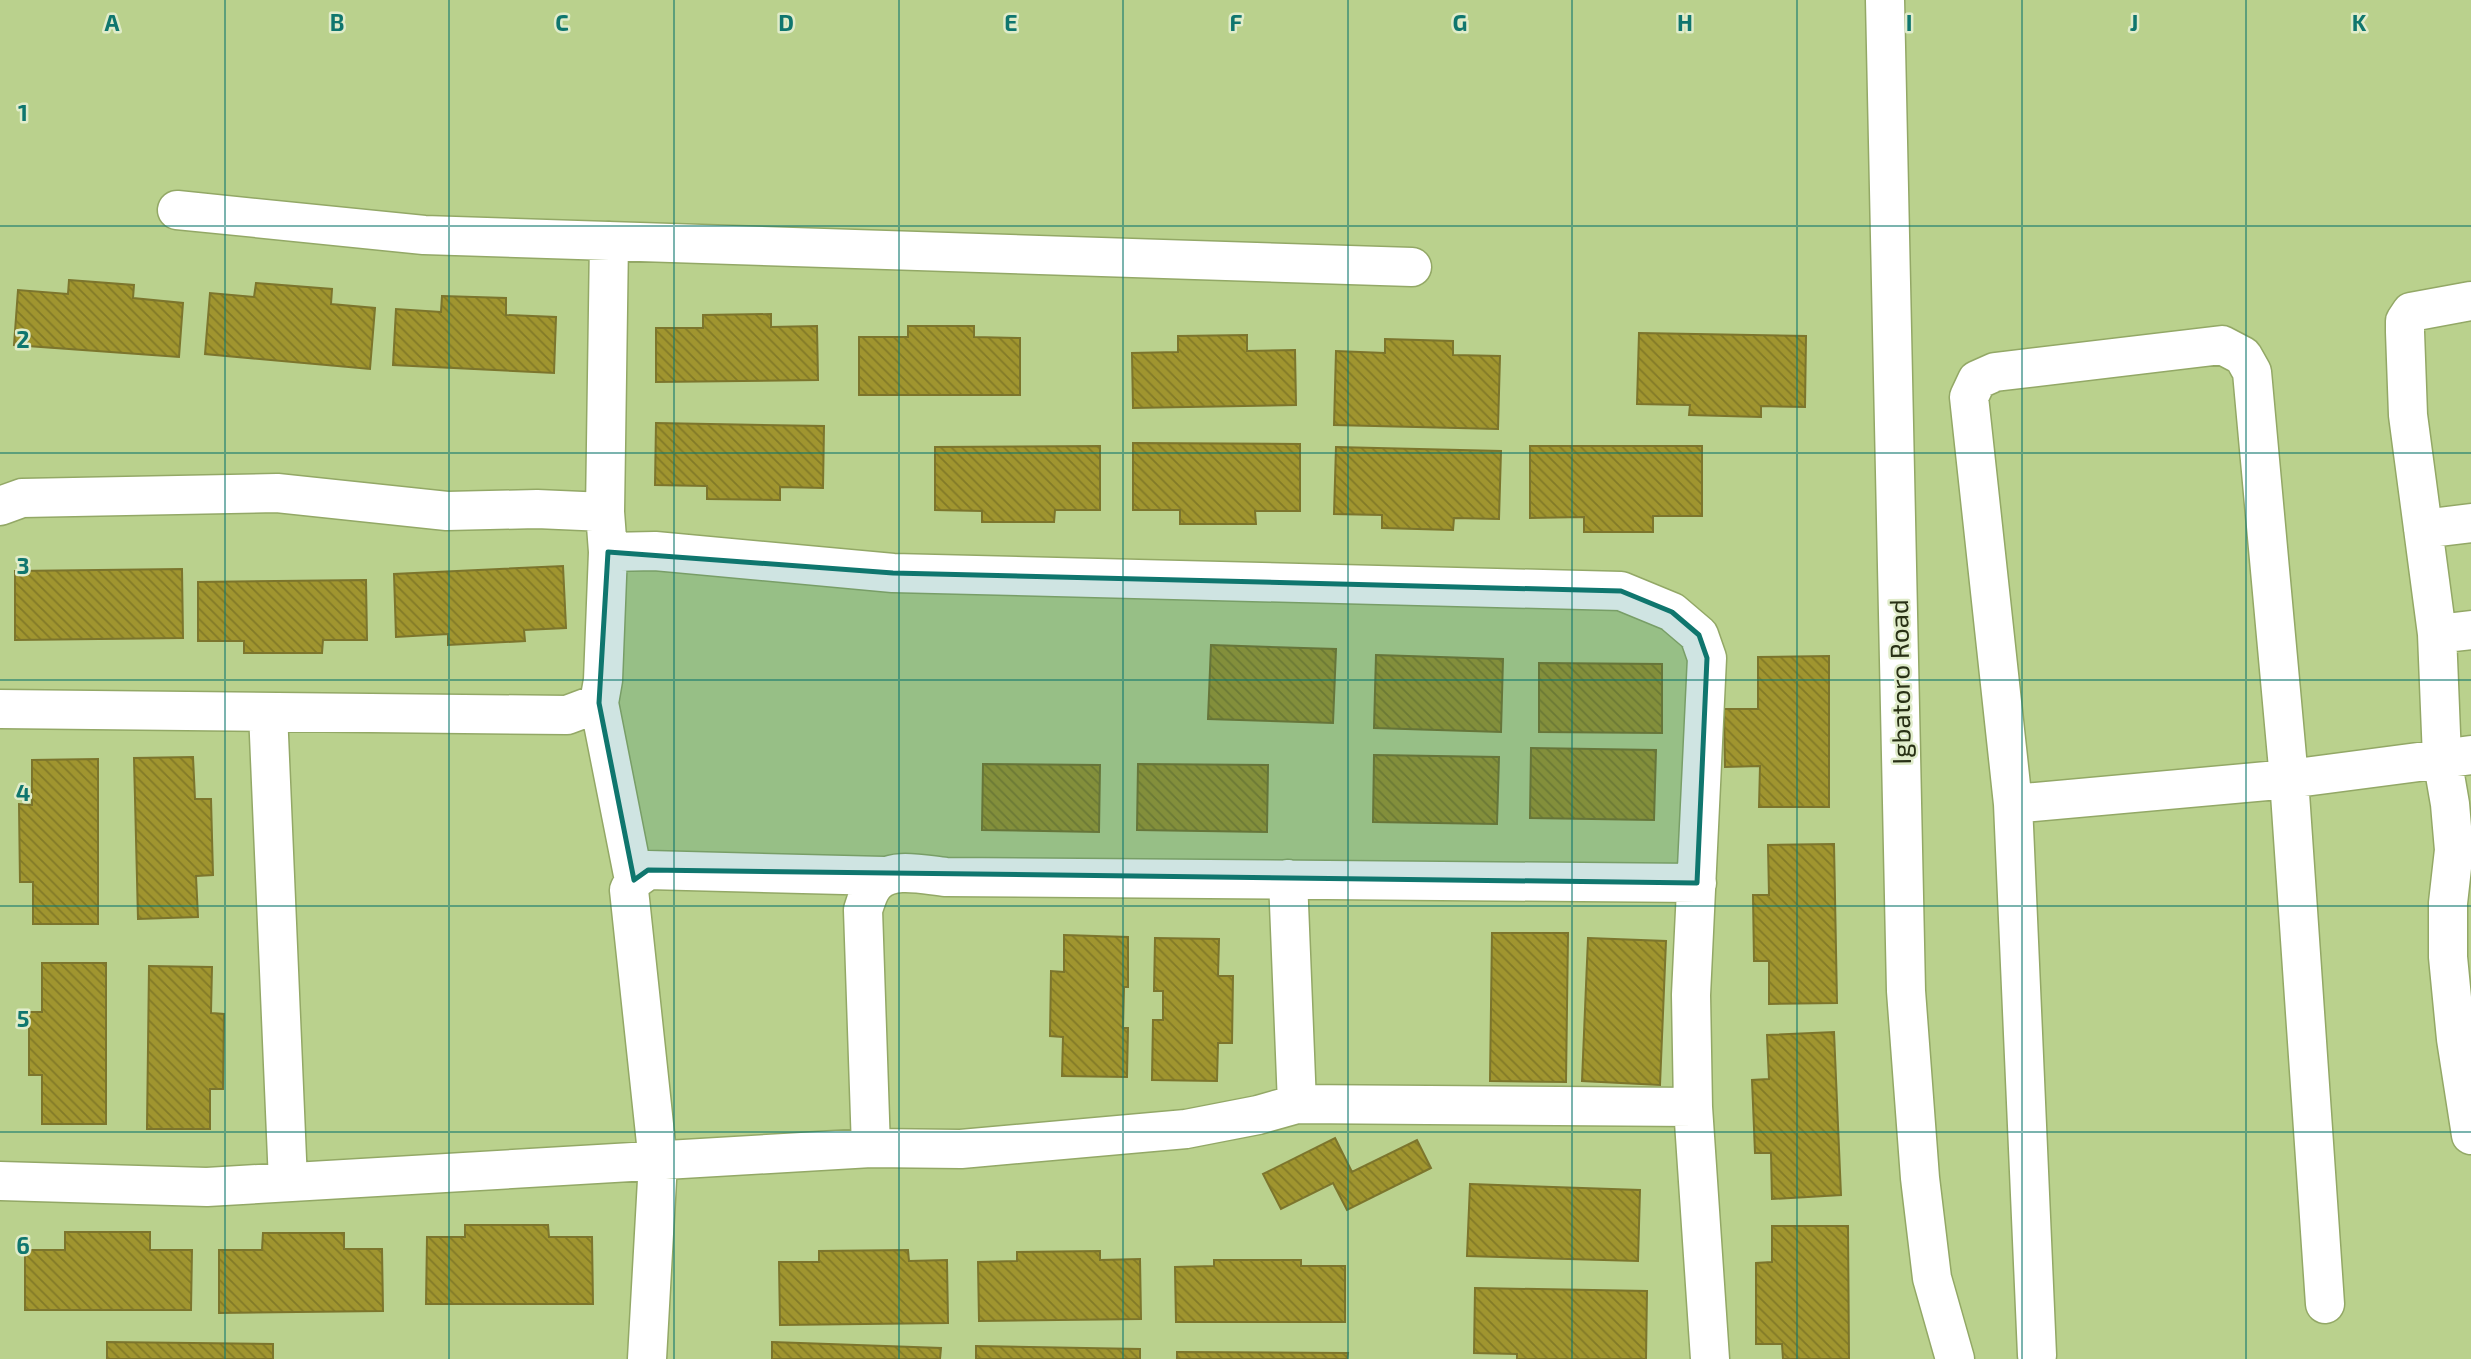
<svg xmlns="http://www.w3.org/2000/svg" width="2471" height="1359" viewBox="0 0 2471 1359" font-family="'Exo 2',sans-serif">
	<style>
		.building { fill: url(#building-back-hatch); stroke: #7c752d; stroke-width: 2 }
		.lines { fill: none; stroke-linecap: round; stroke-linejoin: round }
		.minor-casing { stroke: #93a866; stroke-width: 41 }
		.minor { stroke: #fff; stroke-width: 38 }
		.marked { fill: #0f766e; fill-opacity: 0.2; stroke: #0f766e; stroke-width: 5; stroke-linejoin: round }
		.grid { fill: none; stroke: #0f766e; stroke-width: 2; stroke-opacity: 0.55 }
		.labels { text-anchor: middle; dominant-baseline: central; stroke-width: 5; stroke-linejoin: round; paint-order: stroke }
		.street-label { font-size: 26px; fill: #283015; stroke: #e0ecca }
		.grid-label { font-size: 23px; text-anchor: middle; font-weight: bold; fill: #0f766e; stroke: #e0ecca; stroke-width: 5; stroke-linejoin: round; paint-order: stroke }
	</style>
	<defs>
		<pattern id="building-back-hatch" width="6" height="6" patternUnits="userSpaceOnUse" patternTransform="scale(1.75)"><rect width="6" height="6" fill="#a0952f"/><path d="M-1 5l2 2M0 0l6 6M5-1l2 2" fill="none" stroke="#827a27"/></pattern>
	</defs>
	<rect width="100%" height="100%" fill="#bad18d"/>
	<path class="building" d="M 69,280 L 134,285 L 133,298 L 183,303 L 179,357 L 14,345 L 18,290 L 68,294 Z
		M 256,283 L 332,289 L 331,304 L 375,308 L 370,369 L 205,354 L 210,293 L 254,297 Z
		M 442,296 L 506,298 L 506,315 L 556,317 L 554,373 L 393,365 L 396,309 L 441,312 Z
		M 771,314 L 771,327 L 817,326 L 818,380 L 656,382 L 656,328 L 703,328 L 703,315 Z
		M 908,326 L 974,326 L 974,337 L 1020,338 L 1020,395 L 859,395 L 859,337 L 908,337 Z
		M 1639,333 L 1806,336 L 1805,407 L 1761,406 L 1761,417 L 1689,415 L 1690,405 L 1637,404 Z
		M 1247,335 L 1247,351 L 1295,350 L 1296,405 L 1133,408 L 1132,353 L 1178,352 L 1178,336 Z
		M 1385,339 L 1453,341 L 1453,355 L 1500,356 L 1498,429 L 1334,425 L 1336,351 L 1385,353 Z
		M 656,423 L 824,426 L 823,488 L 780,487 L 780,500 L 707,499 L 707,486 L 655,485 Z
		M 1133,443 L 1300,444 L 1300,511 L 1255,511 L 1256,524 L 1180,524 L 1180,510 L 1133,510 Z
		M 1100,446 L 1100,510 L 1055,510 L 1054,522 L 982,522 L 982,511 L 935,510 L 935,447 Z
		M 1530,446 L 1702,446 L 1702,516 L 1653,516 L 1653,532 L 1584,532 L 1584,517 L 1530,518 Z
		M 1336,447 L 1501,451 L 1499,519 L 1454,518 L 1453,530 L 1382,528 L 1382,515 L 1334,514 Z
		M 563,566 L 566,628 L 524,630 L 525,641 L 448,645 L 448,634 L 396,637 L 394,574 Z
		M 182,569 L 183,638 L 15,640 L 15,571 Z
		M 366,580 L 367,640 L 323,640 L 322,653 L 244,653 L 244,641 L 198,641 L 198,582 Z
		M 1211,645 L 1336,649 L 1333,723 L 1208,719 Z
		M 1376,655 L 1503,659 L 1501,732 L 1374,728 Z
		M 1829,656 L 1829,807 L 1759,807 L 1760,766 L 1725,767 L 1724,709 L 1758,709 L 1758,657 Z
		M 1539,663 L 1662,664 L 1662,733 L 1539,732 Z
		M 1531,748 L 1656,750 L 1654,820 L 1530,818 Z
		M 1374,755 L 1499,757 L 1497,824 L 1373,822 Z
		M 193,757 L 195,799 L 211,799 L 213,875 L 196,876 L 198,917 L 138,919 L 134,758 Z
		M 98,759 L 98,924 L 33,924 L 33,882 L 20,882 L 19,804 L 32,805 L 32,760 Z
		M 983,764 L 1100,765 L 1099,832 L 982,830 Z
		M 1138,764 L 1268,765 L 1267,832 L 1137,830 Z
		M 1834,844 L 1837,1003 L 1769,1004 L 1769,961 L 1754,961 L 1753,895 L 1769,895 L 1768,845 Z
		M 1492,933 L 1568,933 L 1566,1082 L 1490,1081 Z
		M 1064,935 L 1128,937 L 1128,987 L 1124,987 L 1123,1028 L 1128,1028 L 1127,1077 L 1062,1076 L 1063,1037 L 1050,1036 L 1051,971 L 1064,972 Z
		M 1155,938 L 1219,939 L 1218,976 L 1233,976 L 1232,1043 L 1218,1043 L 1217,1081 L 1152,1080 L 1153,1020 L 1163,1020 L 1163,991 L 1154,991 Z
		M 1588,938 L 1666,941 L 1660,1085 L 1582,1081 Z
		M 42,963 L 106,963 L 106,1124 L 42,1124 L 42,1075 L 29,1075 L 29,1012 L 42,1012 Z
		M 149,966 L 212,967 L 211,1013 L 224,1014 L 223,1089 L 210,1089 L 210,1129 L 147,1129 Z
		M 1834,1032 L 1841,1195 L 1772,1199 L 1771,1153 L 1755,1153 L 1752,1080 L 1769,1079 L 1767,1035 Z
		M 1335,1138 L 1352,1172 L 1417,1140 L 1431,1168 L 1347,1210 L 1333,1183 L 1281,1209 L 1263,1174 Z
		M 1470,1184 L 1640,1190 L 1638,1261 L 1467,1256 Z
		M 465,1225 L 548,1225 L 549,1237 L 592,1237 L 593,1304 L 426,1304 L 427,1237 L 465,1237 Z
		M 1772,1226 L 1848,1226 L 1849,1359 L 1783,1359 L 1782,1344 L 1756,1344 L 1756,1263 L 1772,1262 Z
		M 65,1232 L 150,1232 L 150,1250 L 192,1250 L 191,1310 L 25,1310 L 25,1250 L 65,1250 Z
		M 263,1233 L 344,1233 L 344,1249 L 382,1249 L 383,1311 L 219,1313 L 219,1250 L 262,1250 Z
		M 908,1250 L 909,1261 L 947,1260 L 948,1323 L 780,1325 L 779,1262 L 819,1262 L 819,1251 Z
		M 1100,1251 L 1100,1260 L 1140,1259 L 1141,1319 L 979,1321 L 978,1262 L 1017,1261 L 1017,1252 Z
		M 1214,1260 L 1301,1260 L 1301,1266 L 1345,1266 L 1345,1322 L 1176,1322 L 1175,1267 L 1214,1266 Z
		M 1475,1288 L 1647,1291 L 1646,1359 L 1517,1359 L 1517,1354 L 1474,1353 Z
		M 107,1342 L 273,1344 L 273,1359 L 107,1359 Z
		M 772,1342 L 941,1348 L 940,1359 L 772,1359 Z
		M 976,1346 L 1140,1349 L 1140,1359 L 976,1359 Z
		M 1177,1352 L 1348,1353 L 1347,1359 L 1177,1359 Z"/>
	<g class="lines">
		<defs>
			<path id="minor" d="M 1885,0 L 1906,991 L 1920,1178 L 1932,1278 L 1955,1359
				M 177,210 L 424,235 L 1412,267
				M 2471,301 L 2411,312 L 2405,321 L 2405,332 L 2408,415 L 2437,634 L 2442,758 L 2450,804 L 2454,850 L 2448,903 L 2448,957 L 2456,1039 L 2471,1135
				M 0,506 L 22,498 L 277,493 L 447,511 L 537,509 L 605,512
				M 2423,529 L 2471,523
				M 608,552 L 655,551 L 893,573 L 1621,591 L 1672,612 L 1699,635 L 1707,658 L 1691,995 L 1693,1107 L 1710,1359
				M 2437,634 L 2471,630
				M 599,703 L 634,880 L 629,890 L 658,1162 L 647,1359
				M 0,709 L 567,715 L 599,703 L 603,680 L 608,552 L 605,512 L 609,241
				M 268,712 L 288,1182
				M 2013,804 L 2289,779 L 2471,755
				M 1288,879 L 1297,1104
				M 634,880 L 648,870 L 884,876
				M 871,1148 L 863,910 C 866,901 869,890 875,884 C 891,866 924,875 946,877 L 1697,883
				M 0,1181 L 207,1187 L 871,1148 L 961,1149 L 1186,1129 L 1258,1115 L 1297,1104 L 1693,1107
				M 2037,1355 L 2013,804 L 1969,397 L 1977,380 L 1995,372 L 2222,345 L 2243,356 L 2252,372 L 2289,779 L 2325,1304"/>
		</defs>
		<use href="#minor" class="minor-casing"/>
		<use href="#minor" class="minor"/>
	</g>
	<path class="marked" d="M 608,552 L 893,573 L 1621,591 L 1672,612 L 1699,635 L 1707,658 L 1697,883 L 648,870 L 634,880 L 599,703 Z"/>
	<path class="grid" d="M 225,0 L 225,1359M 449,0 L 449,1359M 674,0 L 674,1359M 899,0 L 899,1359M 1123,0 L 1123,1359M 1348,0 L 1348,1359M 1572,0 L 1572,1359M 1797,0 L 1797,1359M 2022,0 L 2022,1359M 2246,0 L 2246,1359M 0,226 L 2471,226M 0,453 L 2471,453M 0,680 L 2471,680M 0,906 L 2471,906M 0,1132 L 2471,1132"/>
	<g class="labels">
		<g class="street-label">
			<text transform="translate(1899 682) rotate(-91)">Igbatoro Road</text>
		</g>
	</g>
	<g class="grid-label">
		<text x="112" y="31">A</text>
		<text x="337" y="31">B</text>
		<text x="562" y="31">C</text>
		<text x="786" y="31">D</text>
		<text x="1011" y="31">E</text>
		<text x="1236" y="31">F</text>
		<text x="1460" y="31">G</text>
		<text x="1685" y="31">H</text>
		<text x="1909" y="31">I</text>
		<text x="2134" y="31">J</text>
		<text x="2359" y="31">K</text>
		<text x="23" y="121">1</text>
		<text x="23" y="348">2</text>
		<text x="23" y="574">3</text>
		<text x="23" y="801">4</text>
		<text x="23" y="1027">5</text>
		<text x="23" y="1254">6</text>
	</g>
</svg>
